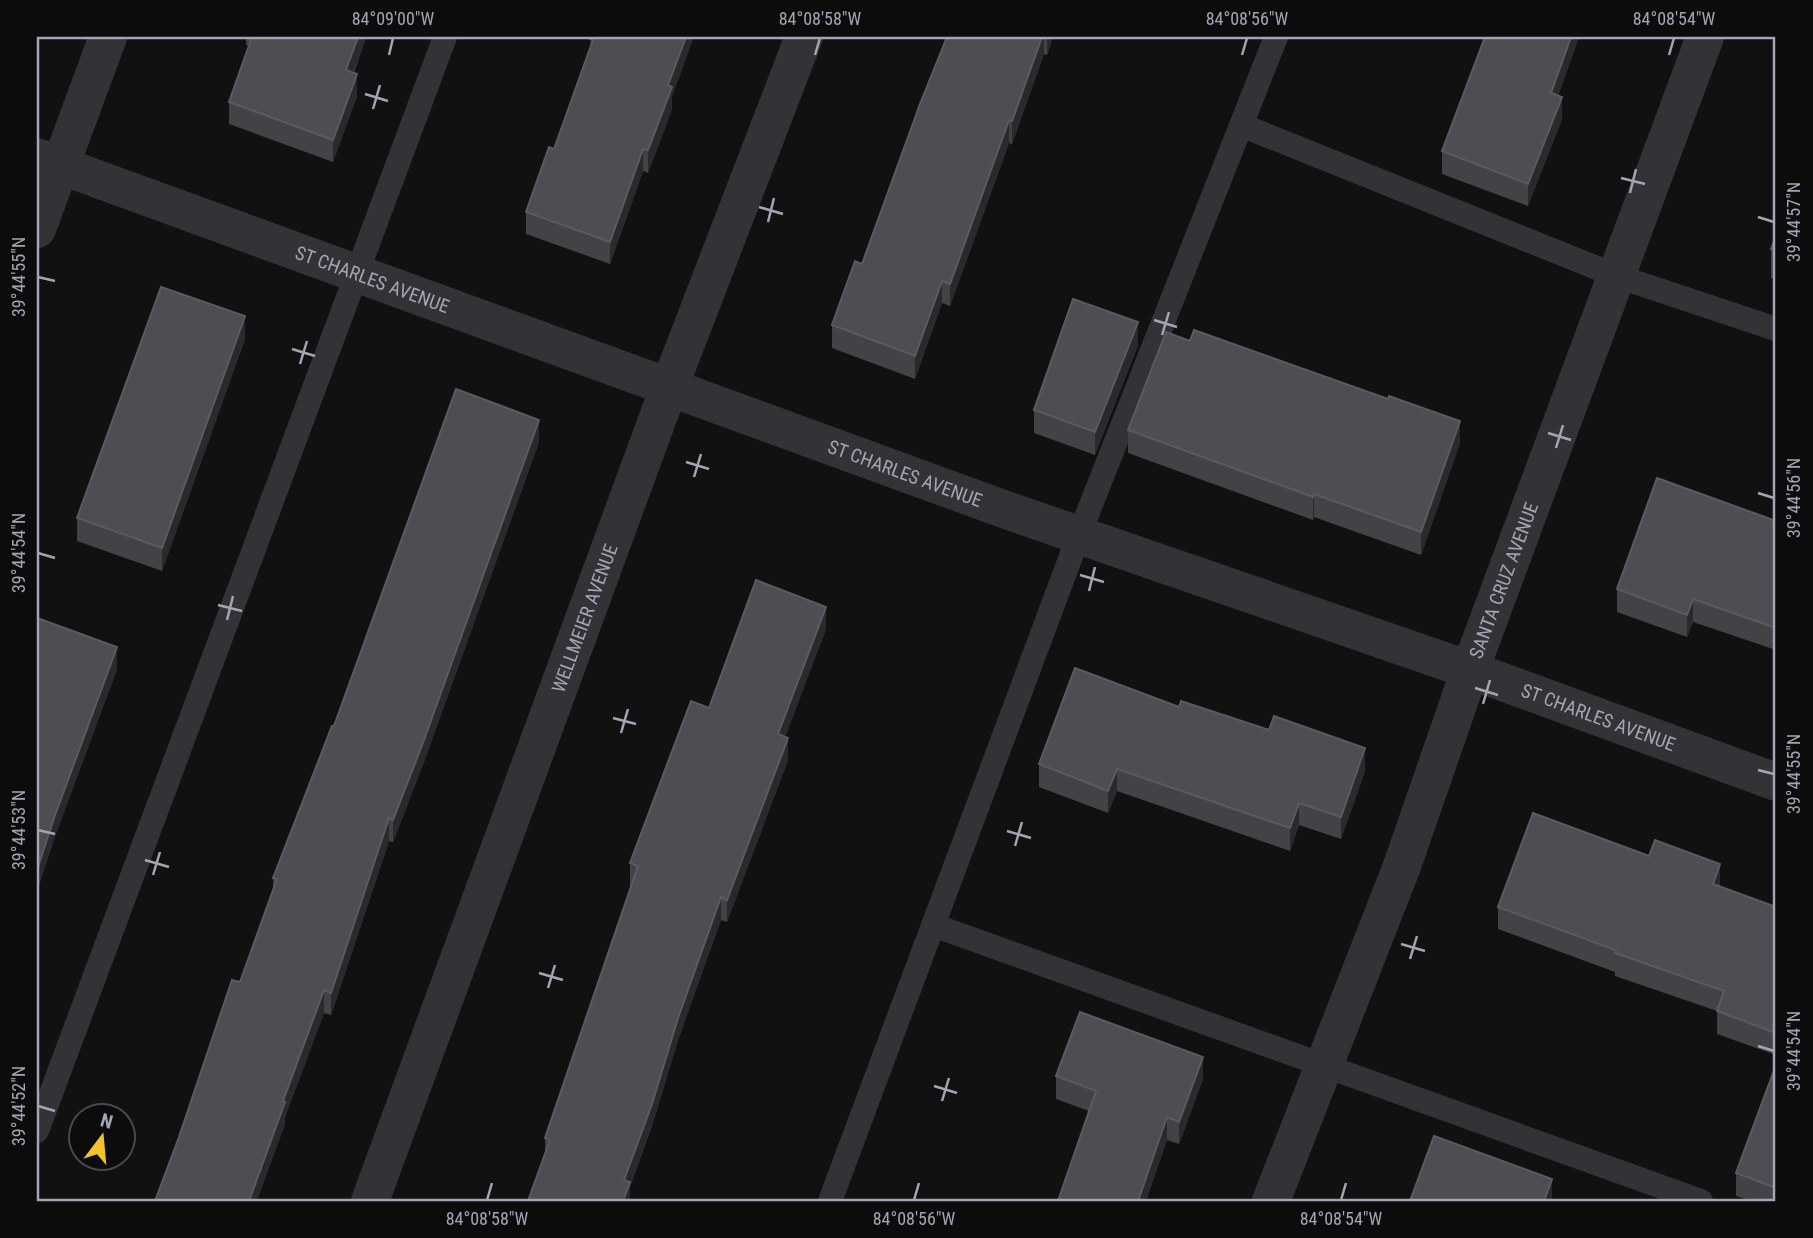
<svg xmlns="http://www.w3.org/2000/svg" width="1813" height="1238" viewBox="0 0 1813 1238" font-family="'Roboto Condensed',sans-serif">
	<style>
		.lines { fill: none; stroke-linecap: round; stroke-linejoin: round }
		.lane { stroke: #323237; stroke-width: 24 }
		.street { stroke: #323237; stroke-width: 38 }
		.wall { fill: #424247 }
		.shaded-wall { fill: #2a2a2d }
		.building { fill: #4d4d53; stroke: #5a5b62; stroke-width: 2 }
		.ticks { fill: none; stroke: #a2a5b3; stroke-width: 2.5 }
		.labels { text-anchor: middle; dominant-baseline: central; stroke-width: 6; stroke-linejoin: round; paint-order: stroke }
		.street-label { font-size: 19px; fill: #a2a5b3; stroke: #0c0c0d }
		.neatline { fill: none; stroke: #a2a5b3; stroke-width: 2.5 }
		.ticks-label { font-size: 18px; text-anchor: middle; fill: #a2a5b3 }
	</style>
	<rect width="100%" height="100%" fill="#111112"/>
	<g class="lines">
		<path class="lane" d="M 1241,125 L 1617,276 L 1776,329
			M 933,925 L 1701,1201
			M 37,1131 L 445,37
			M 830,1201 L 1079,535 L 1276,37"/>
		<g class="street">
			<path id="s1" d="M 37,157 L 1009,511 L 1470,670 L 1776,782"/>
			<path d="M 37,229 L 108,37"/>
			<path id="s2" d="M 370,1201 L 670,385 L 804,37"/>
			<path id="s3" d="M 1271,1201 L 1402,866 L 1470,670 L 1705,37"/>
		</g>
	</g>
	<path class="wall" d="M 246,37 L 366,37 L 354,73 L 357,96 L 333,162 L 229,124 L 229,102 L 249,46 L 246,45 Z
		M 591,37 L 672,97 L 672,109 L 648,173 L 643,171 L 610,264 L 526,234 L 526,212 L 554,149 L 590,49 Z
		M 947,37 L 1053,37 L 1047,55 L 1044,54 L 1012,144 L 1009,143 L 950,306 L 942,303 L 915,379 L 832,348 L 832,325 L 862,264 Z
		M 1482,37 L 1579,37 L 1558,96 L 1562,119 L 1528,206 L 1442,174 L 1442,151 L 1484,40 L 1482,39 Z
		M 1776,235 L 1776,280 L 1771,278 L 1771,249 Z
		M 245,339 L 162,571 L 77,541 L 77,518 Z
		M 1138,345 L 1095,455 L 1034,433 L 1034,410 Z
		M 1128,430 L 1460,443 L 1421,555 L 1314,517 L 1313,520 L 1128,453 Z
		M 539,442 L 424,762 L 393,842 L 389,841 L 331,1015 L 324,1013 L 285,1117 L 285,1125 L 240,982 L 273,891 L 273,878 L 334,726 Z
		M 1776,521 L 1776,650 L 1693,622 L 1687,637 L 1617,612 L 1617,589 Z
		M 826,629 L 785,737 L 788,760 L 727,922 L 721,920 L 678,1040 L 652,1126 L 630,1187 L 630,1201 L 545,1154 L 545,1138 L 631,886 L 630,885 L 630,863 Z
		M 1179,707 L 1365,771 L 1341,839 L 1299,825 L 1290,851 L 1117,791 L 1108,813 L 1039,787 L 1039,764 Z
		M 1720,887 L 1776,907 L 1776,1055 L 1717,1034 L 1717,1011 L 1615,976 L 1615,972 L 1498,929 L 1498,907 Z
		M 1776,1065 L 1776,1201 L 1752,1201 L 1736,1196 L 1736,1173 Z
		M 1056,1076 L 1203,1079 L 1179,1144 L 1167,1140 L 1146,1201 L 1058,1201 L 1089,1111 L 1056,1099 Z"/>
	<path class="shaded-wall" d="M 358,37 L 366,37 L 346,93 L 346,70 Z
		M 686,37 L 694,37 L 672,97 L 672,109 L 648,173 L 648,150 L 668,85 Z
		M 1042,37 L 1044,37 L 1044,54 L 1012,144 L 1012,121 Z
		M 1047,37 L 1053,37 L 1047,55 Z
		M 1571,37 L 1579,37 L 1551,116 L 1551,93 Z
		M 357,74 L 357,96 L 333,162 L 333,140 Z
		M 1562,97 L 1562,119 L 1528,206 L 1528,184 Z
		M 1009,120 L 1009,143 L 950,306 L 950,284 Z
		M 643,149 L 643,171 L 610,264 L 610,242 Z
		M 942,281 L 942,303 L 915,379 L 915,356 Z
		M 245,316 L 245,339 L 162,571 L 162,548 Z
		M 1138,322 L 1138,345 L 1095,455 L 1095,432 Z
		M 539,420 L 539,442 L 424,762 L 393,842 L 393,820 Z
		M 1460,421 L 1460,443 L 1421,555 L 1421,532 Z
		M 1314,494 L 1314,517 L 1313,520 L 1313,497 Z
		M 1693,599 L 1693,622 L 1687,637 L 1687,615 Z
		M 826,607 L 826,629 L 778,756 L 778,734 Z
		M 117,647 L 117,670 L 54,840 L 37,892 L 37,870 L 54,818 Z
		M 788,738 L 788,760 L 727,922 L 727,900 Z
		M 1365,748 L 1365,771 L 1341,839 L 1341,817 Z
		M 1117,769 L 1117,791 L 1108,813 L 1108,791 Z
		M 1299,803 L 1299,825 L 1290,851 L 1290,828 Z
		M 389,818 L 389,841 L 331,1015 L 331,993 Z
		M 1720,864 L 1720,886 L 1713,884 Z
		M 721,897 L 721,920 L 678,1040 L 652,1126 L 630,1187 L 630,1201 L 623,1201 L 624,1180 L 678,1018 Z
		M 324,990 L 324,1013 L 285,1117 L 285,1125 L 257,1201 L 249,1201 L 283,1101 Z
		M 1203,1057 L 1203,1079 L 1179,1144 L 1179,1122 Z
		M 1167,1117 L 1167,1140 L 1146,1201 L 1138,1201 Z
		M 1552,1179 L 1552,1201 L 1544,1201 Z"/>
	<path class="building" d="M 252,37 L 358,37 L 346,70 L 357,74 L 333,140 L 229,102 Z
		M 591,37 L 686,37 L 668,85 L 672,87 L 648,150 L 643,149 L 610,242 L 526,212 L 549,147 L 554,149 L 593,40 L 590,39 Z
		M 947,37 L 1042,37 L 1012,121 L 1009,120 L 950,284 L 942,281 L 915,356 L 832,325 L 855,261 L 862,264 L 920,104 Z
		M 1485,37 L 1571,37 L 1551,93 L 1562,97 L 1528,184 L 1442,151 Z
		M 1776,235 L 1776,250 L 1771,249 Z
		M 161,287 L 245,316 L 162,548 L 77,518 Z
		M 1073,299 L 1138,322 L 1095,432 L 1034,410 Z
		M 1194,330 L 1388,399 L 1389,396 L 1460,421 L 1421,532 L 1314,494 L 1313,497 L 1128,430 L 1166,332 L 1190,341 Z
		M 456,389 L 539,420 L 424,740 L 393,820 L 389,818 L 331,993 L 324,990 L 283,1101 L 285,1102 L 249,1201 L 155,1201 L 179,1137 L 232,980 L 240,982 L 277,879 L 273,878 L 332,726 L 334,726 Z
		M 1657,478 L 1776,521 L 1776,628 L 1693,599 L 1687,615 L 1617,589 Z
		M 756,580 L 826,607 L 778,734 L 788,738 L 727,900 L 721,897 L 678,1018 L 652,1104 L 624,1180 L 630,1182 L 623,1201 L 528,1201 L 550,1140 L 545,1138 L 638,866 L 630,863 L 691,701 L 709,708 Z
		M 37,618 L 117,647 L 54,818 L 37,870 Z
		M 1075,668 L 1179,707 L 1181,701 L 1269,730 L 1274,716 L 1365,748 L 1341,817 L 1299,803 L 1290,828 L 1117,769 L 1108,791 L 1039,764 Z
		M 1533,813 L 1649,856 L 1655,840 L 1720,864 L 1713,884 L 1776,907 L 1776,1033 L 1717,1011 L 1724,991 L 1615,953 L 1616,950 L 1498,907 Z
		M 1080,1012 L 1203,1057 L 1179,1122 L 1167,1117 L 1138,1201 L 1058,1201 L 1096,1091 L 1056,1076 Z
		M 1776,1065 L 1776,1188 L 1736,1173 Z
		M 1434,1136 L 1552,1179 L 1544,1201 L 1410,1201 Z"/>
	<path class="ticks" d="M 389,55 L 393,38M 815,55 L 820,38M 1242,55 L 1247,38M 1669,55 L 1674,38M 365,94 L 388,101M 373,109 L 380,85M 1621,178 L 1645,184M 1630,193 L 1636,169M 759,207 L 783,214M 1758,217 L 1774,222M 768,222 L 774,198M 38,277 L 55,281M 1154,320 L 1177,327M 1162,335 L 1169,312M 292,349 L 315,356M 300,364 L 307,341M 1548,433 L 1571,440M 1556,448 L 1563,425M 686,462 L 709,469M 694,477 L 701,454M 1758,493 L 1774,498M 38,553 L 55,558M 1080,575 L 1104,582M 1089,591 L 1095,567M 218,605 L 242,611M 227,620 L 233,596M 1475,688 L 1498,695M 1483,704 L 1490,680M 613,718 L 636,724M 621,733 L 628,709M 1758,770 L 1774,774M 38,830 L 55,834M 1007,831 L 1031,838M 1015,846 L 1022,822M 145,860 L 169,867M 153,875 L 160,852M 1401,944 L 1425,951M 1410,959 L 1417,936M 539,973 L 563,980M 548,988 L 555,965M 1758,1046 L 1774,1051M 934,1086 L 957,1093M 942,1101 L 949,1078M 38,1106 L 55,1111M 487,1200 L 492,1183M 914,1200 L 919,1183M 1341,1200 L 1346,1183"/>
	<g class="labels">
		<g class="street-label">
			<text stroke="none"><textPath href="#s1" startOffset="357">ST CHARLES AVENUE</textPath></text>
			<text stroke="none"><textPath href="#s1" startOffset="924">ST CHARLES AVENUE</textPath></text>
			<text stroke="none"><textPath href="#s3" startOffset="663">SANTA CRUZ AVENUE</textPath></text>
			<text stroke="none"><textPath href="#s2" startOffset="621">WELLMEIER AVENUE</textPath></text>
			<text stroke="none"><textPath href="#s1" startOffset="1659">ST CHARLES AVENUE</textPath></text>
		</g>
	</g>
	<rect width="1813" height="1238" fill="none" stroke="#0c0c0d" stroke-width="77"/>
	<g transform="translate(102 1137) rotate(16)"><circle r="33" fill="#0c0c0d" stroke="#48494f" stroke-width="2"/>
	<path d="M0-5L12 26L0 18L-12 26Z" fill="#f2c429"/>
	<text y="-10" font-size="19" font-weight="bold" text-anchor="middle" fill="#a2a5b3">N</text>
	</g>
	<rect x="38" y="38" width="1736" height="1162" class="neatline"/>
	<g class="ticks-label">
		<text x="393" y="25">84°09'00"W</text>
		<text x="820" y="25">84°08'58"W</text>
		<text x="1247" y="25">84°08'56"W</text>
		<text x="1674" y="25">84°08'54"W</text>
		<text transform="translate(1794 222) rotate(-90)" y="6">39°44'57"N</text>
		<text transform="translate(19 277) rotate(-90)" y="6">39°44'55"N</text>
		<text transform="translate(1794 498) rotate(-90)" y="6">39°44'56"N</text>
		<text transform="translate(19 553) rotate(-90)" y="6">39°44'54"N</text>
		<text transform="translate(1794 774) rotate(-90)" y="6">39°44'55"N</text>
		<text transform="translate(19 830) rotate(-90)" y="6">39°44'53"N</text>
		<text transform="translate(1794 1051) rotate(-90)" y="6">39°44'54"N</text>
		<text transform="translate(19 1106) rotate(-90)" y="6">39°44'52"N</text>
		<text x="487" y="1225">84°08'58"W</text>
		<text x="914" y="1225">84°08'56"W</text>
		<text x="1341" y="1225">84°08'54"W</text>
	</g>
</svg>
